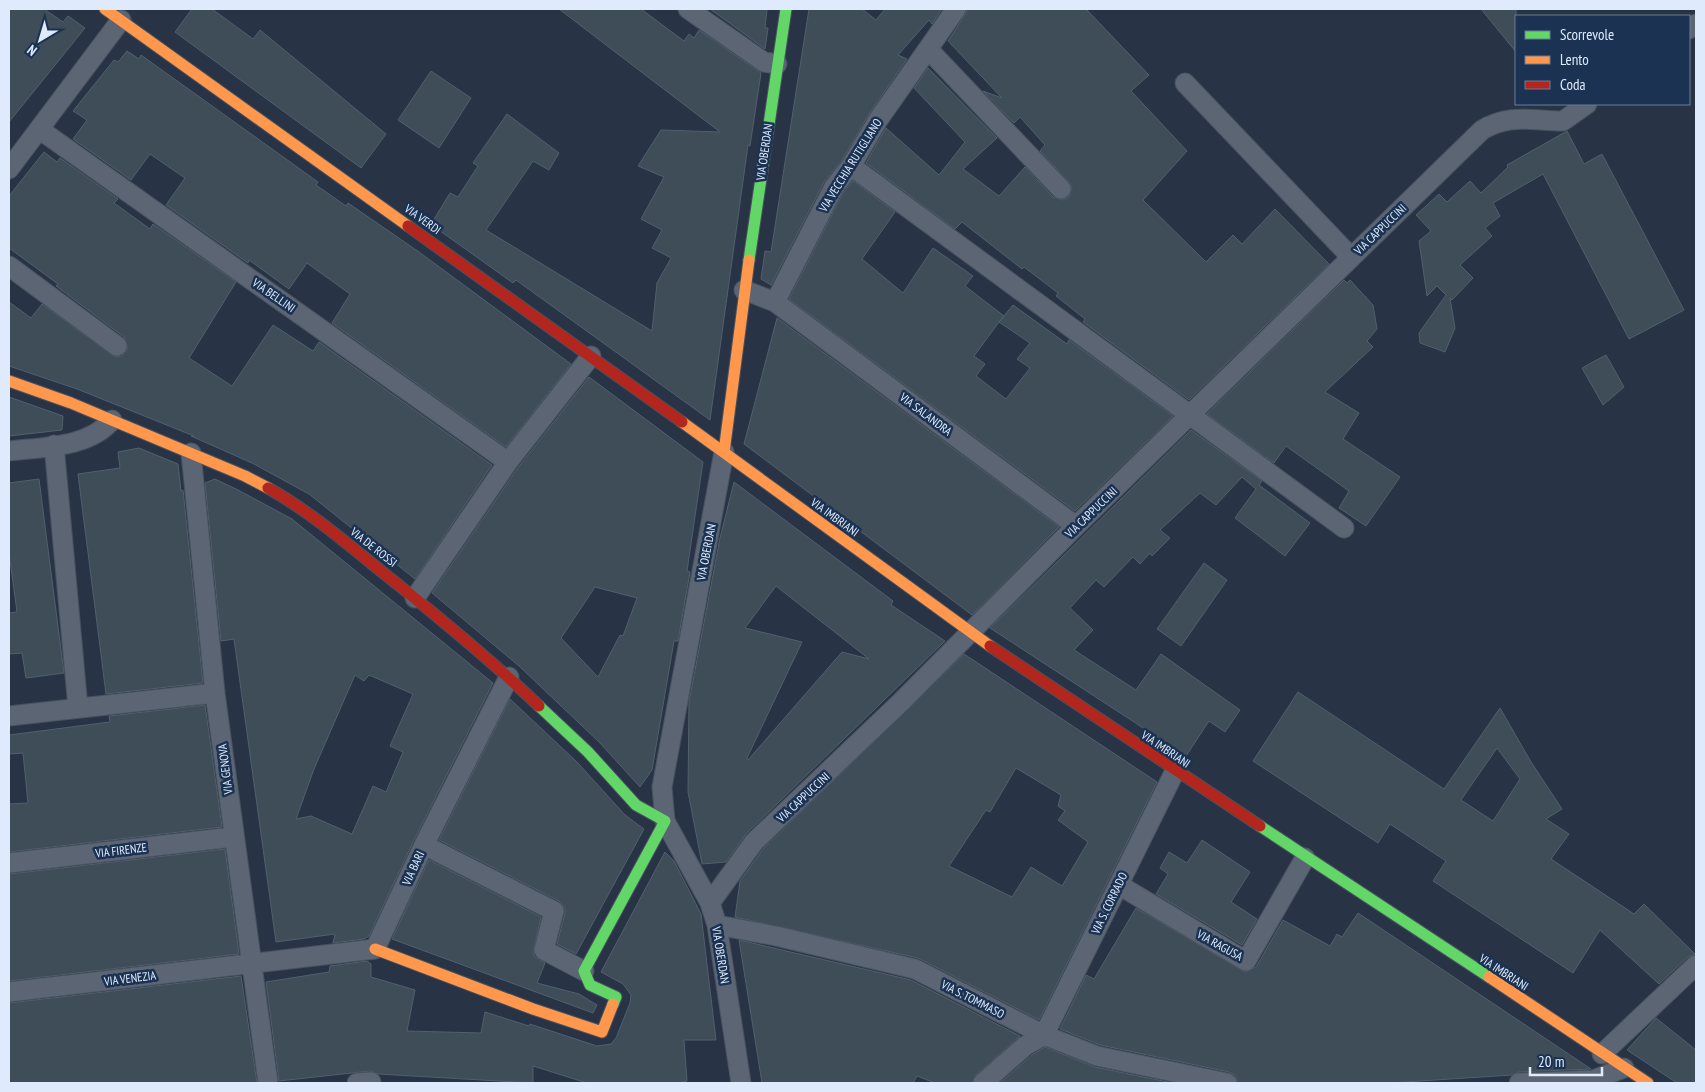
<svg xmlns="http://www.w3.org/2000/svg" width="1705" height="1092" viewBox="0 0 1705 1092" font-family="'PT Sans Narrow',sans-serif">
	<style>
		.building { fill: #3f4d59; stroke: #525f6d; fill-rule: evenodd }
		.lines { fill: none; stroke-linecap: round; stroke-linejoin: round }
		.street-casing { stroke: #485260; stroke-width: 21 }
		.fast-casing { stroke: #485260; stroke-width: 13 }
		.slow-casing { stroke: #485260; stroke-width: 13 }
		.jam-casing { stroke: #485260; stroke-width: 13 }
		.street { stroke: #5c6573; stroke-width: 19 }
		.fast { stroke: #63d668; stroke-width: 11 }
		.slow { stroke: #ff974d; stroke-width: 11 }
		.jam { stroke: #b3261e; stroke-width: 11 }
		.labels { text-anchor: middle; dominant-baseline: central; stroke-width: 5; stroke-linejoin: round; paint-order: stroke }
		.street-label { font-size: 12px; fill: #dfebfc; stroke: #1b3252 }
	</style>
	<rect width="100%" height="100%" fill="#283445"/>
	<path class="building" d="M 9,9 L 44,9 L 63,22 L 68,16 L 85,28 L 9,122 Z
		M 192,9 L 212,9 L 253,39 L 260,30 L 386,134 L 361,168 L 175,32 Z
		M 559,9 L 641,9 L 684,41 L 689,34 L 694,38 L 699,30 L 761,73 L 750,146 L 748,145 L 710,420 L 516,280 L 513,283 L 436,228 L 438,225 L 433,221 L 450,193 L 458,197 L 478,166 L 473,163 L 507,114 L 559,153 L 549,170 L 533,161 L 486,230 L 652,331 L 657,283 L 671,258 L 652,248 L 662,230 L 641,219 L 664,177 L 638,166 L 661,130 L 720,132 Z
		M 710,9 L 767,9 L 765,28 L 768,28 L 765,49 Z
		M 809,9 L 862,9 L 876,20 L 885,9 L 942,9 L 932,24 L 929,20 L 898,55 L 907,59 L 869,114 L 842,160 L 824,182 L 771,285 L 761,279 L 765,251 L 771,252 Z
		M 967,9 L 1086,9 L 1149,75 L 1131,91 L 1187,151 L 1143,200 L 1206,262 L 1233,235 L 1242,244 L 1275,209 L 1329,264 L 1189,400 L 1083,322 L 1085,319 L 1056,296 L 1058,293 L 1024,267 L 1022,269 L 962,222 L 955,229 L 866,163 L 886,128 L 939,175 L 965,142 L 914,88 L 928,68 L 997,138 L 963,169 L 999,196 L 1025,167 L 1053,197 L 1063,200 L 1069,197 L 1072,187 L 1069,182 L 1040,151 L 1045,145 L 1020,117 L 1014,123 L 983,91 L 1002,98 L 948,41 L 965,15 Z
		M 1481,9 L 1516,9 L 1516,52 Z
		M 127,51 L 139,59 L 141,55 L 318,182 L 316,185 L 346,206 L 348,203 L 419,252 L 571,364 L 506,447 L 332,323 L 350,294 L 307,263 L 289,289 L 249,260 L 248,263 L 166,205 L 185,178 L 150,154 L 131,180 L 73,139 L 87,120 L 73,111 L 114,60 L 118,62 Z
		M 431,71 L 471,98 L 439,148 L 398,120 Z
		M 1567,131 L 1584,164 L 1602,154 L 1684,310 L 1629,339 L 1543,174 L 1493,203 L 1500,216 L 1485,228 L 1492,236 L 1460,265 L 1473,278 L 1452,300 L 1450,298 L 1455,328 L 1445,352 L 1420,343 L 1419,333 L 1446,295 L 1437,286 L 1427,296 L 1419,241 L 1431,231 L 1416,215 L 1439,194 L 1447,202 L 1470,181 L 1481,193 L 1508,167 L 1507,165 Z
		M 44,152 L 57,162 L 60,158 L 118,199 L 114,203 L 150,229 L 153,224 L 236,282 L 189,358 L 232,386 L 273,325 L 313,351 L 319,342 L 492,465 L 415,579 L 309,494 L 252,463 L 191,436 L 194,436 L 77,389 L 9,366 L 9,302 L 31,318 L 42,304 L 115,357 L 122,356 L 128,348 L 124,337 L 56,286 L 58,284 L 9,248 L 9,196 Z
		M 853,181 L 895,212 L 862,259 L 903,293 L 933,248 L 973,276 L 965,286 L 1004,316 L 999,322 L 1013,305 L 1067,344 L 1069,340 L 1173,416 L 1075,511 L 789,299 L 843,193 ZM 999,322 L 1030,343 L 1017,359 L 1030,368 L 1006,399 L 976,376 L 985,364 L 974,356 Z
		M 1344,280 L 1347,283 L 1350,280 L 1373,305 L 1377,329 L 1367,341 L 1373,347 L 1325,392 L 1359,413 L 1343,439 L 1400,477 L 1366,526 L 1339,508 L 1349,491 L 1286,446 L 1274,463 L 1207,414 Z
		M 777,318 L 1059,527 L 972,615 L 744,444 Z
		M 1606,355 L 1624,387 L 1603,405 L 1582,368 Z
		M 589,377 L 703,462 L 687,571 L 690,572 L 678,641 L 674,641 L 652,770 L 640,787 L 599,742 L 519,666 L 432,593 L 517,469 ZM 595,587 L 637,598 L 623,636 L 620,635 L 598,677 L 561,638 Z
		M 9,397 L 63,416 L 62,430 L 9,436 Z
		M 1191,430 L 1262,481 L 1259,485 L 1310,523 L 1285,556 L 1235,518 L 1256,489 L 1242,477 L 1216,505 L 1200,493 L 1160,530 L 1170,538 L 1152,556 L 1150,553 L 1140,564 L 1133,557 L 1104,587 L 1096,580 L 1070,608 L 1093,630 L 1074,650 L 1136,690 L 1161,654 L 1240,710 L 1225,732 L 1209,721 L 1186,756 L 990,628 Z
		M 139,448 L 178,464 L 181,491 L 183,490 L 203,683 L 106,694 L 78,474 L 120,468 L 118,452 Z
		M 39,479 L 64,673 L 26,678 L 22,653 L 9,654 L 9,613 L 17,612 L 9,553 L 9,483 Z
		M 215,479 L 238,490 L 292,519 L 493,683 L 414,840 L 369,936 L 364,939 L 333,943 L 335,934 L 276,942 L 234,639 L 221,641 L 205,483 ZM 355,675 L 364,681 L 369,675 L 413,694 L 390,746 L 403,752 L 386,792 L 373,786 L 352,834 L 311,816 L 296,819 L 314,769 Z
		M 734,482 L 893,601 L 891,605 L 945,641 L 746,834 L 726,862 L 702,864 L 688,792 L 689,702 L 720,538 ZM 776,586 L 869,659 L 842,652 L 748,760 L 747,758 L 802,642 L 745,628 Z
		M 1204,563 L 1227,580 L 1181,646 L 1157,629 Z
		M 964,654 L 1157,782 L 1039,1020 L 918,958 L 735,917 L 740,881 L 763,849 ZM 1016,768 L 1061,795 L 1058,806 L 1065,811 L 1058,820 L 1088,842 L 1062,886 L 1031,867 L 1012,897 L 949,866 L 986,810 L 990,812 Z
		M 1298,692 L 1444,789 L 1500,708 L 1531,762 L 1562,809 L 1546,819 L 1569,834 L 1551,859 L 1634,914 L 1644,904 L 1695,954 L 1688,957 L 1659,984 L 1600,930 L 1573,973 L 1433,881 L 1446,861 L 1390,824 L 1378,843 L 1253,761 ZM 1497,748 L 1520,779 L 1493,821 L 1461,800 Z
		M 510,699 L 577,762 L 625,815 L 644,829 L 576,954 L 557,944 L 565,913 L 565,908 L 559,901 L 439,840 Z
		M 205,705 L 222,827 L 9,852 L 9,804 L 28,803 L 23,753 L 9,754 L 9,735 L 110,722 L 109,716 Z
		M 1202,840 L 1250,872 L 1231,902 L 1257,919 L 1242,945 L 1156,894 L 1168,874 L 1160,868 L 1169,852 L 1187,863 Z
		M 225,849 L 239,954 L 9,981 L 9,874 Z
		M 665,852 L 674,861 L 701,914 L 716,1040 L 684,1040 L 687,1081 L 679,1083 L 587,1083 L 533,1066 L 533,1083 L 378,1074 L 370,1071 L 279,1081 L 266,982 L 329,972 L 330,966 L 367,961 L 371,964 L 371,977 L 415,990 L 407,1031 L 481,1033 L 485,1012 L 529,1026 L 530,1024 L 597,1046 L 611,1044 L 616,1038 L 630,1003 L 631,995 L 623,984 L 601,972 Z
		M 429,860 L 541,917 L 533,952 L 535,957 L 545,963 L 537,983 L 579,994 L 597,1005 L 593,1013 L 392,939 Z
		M 1136,908 L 1245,972 L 1256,967 L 1283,920 L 1330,946 L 1337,934 L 1342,937 L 1358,913 L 1591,1069 L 1519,1072 L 1512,1075 L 1389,1083 L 1238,1083 L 1235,1075 L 1229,1072 L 1100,1045 L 1060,1029 L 1086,975 L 1094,979 Z
		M 739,940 L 911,980 L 1020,1036 L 976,1075 L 972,1083 L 935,1083 L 917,1076 L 913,1083 L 762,1083 Z
		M 241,976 L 257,1083 L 9,1083 L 9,1003 Z
		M 1656,1018 L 1696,1050 L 1696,1083 L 1677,1083 L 1627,1050 Z
		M 1045,1047 L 1095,1067 L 1173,1083 L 1000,1083 L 1032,1055 Z"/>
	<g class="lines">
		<defs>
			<path id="street" d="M 688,9 L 764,62 L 777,64
				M 1689,29 L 1696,24
				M 928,49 L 1061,189
				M 1185,83 L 1351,257
				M 39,129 L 508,462
				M 851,166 L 1344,528
				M 9,169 L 121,20
				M 9,266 L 117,346
				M 744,290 L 775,302 L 834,187 L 851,166 L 878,120 L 956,9
				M 775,302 L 1076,526
				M 54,445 L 78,708
				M 9,451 C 42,447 89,448 112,420
				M 724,452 L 662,787 L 665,821 L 710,903 L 717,925 L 741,1083
				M 191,453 L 215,693 L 268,1083
				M 415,598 L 508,462 L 591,356
				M 9,716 L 215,693
				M 424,845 L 554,911 L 544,950 L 584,971
				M 9,863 L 233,837
				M 1119,885 L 1246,961 L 1305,858
				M 710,903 L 754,842 L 902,701 L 1076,526 L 1482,130 C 1510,113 1532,121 1563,121 L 1587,104
				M 717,925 L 776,936 L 915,969 L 1044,1035 L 1097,1056 L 1227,1083
				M 9,992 L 375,949 L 424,845 L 509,677
				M 1602,1054 L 1696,965
				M 357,1083 L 371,1082
				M 983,1083 L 1025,1046 L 1044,1035 L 1175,771
				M 1519,1083 L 1593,1080 L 1624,1068"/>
			<path id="fast" d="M 749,260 L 786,9
				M 539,706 L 588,752 L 636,805 L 665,821 L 584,971 L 590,985 L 616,997 L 613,1004
				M 1260,826 L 1489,977"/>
			<path id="slow" d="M 105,9 L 408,226
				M 9,381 L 71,403 L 245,476 L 268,488
				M 682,422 L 990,646
				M 724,452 L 749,260
				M 375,949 L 533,1009 L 602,1032 L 613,1004
				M 1489,977 L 1648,1083"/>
			<path id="jam" d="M 408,226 L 682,422
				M 268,488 C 309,511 344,541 381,571 C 435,614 489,658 539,706
				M 990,646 L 1260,826"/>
		</defs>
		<use href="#street" class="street-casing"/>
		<use href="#fast" class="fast-casing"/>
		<use href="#slow" class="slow-casing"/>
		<use href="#jam" class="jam-casing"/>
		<use href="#street" class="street"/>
		<use href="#fast" class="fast"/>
		<use href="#slow" class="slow"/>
		<use href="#jam" class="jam"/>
	</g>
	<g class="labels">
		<g class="street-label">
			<text transform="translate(764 152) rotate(-82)">VIA OBERDAN</text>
			<text transform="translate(850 165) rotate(-58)">VIA VECCHIA RUTIGLIANO</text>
			<text transform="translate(423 219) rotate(36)">VIA VERDI</text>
			<text transform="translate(1380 229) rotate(-44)">VIA CAPPUCCINI</text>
			<text transform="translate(274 295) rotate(35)">VIA BELLINI</text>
			<text transform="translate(926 414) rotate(37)">VIA SALANDRA</text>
			<text transform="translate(1091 512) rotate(-44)">VIA CAPPUCCINI</text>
			<text transform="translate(835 517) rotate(36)">VIA IMBRIANI</text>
			<text transform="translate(374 547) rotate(38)">VIA DE ROSSI</text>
			<text transform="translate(706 552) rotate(-79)">VIA OBERDAN</text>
			<text transform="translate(1166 749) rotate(34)">VIA IMBRIANI</text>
			<text transform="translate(225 769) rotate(-97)">VIA GENOVA</text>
			<text transform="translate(803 797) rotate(-43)">VIA CAPPUCCINI</text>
			<text transform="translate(121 850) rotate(-7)">VIA FIRENZE</text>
			<text transform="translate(413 868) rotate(-65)">VIA BARI</text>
			<text transform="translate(1109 903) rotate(-64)">VIA S. CORRADO</text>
			<text transform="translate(1220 945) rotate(29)">VIA RAGUSA</text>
			<text transform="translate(721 955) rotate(81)">VIA OBERDAN</text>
			<text transform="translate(1504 972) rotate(33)">VIA IMBRIANI</text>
			<text transform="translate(130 978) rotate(-7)">VIA VENEZIA</text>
			<text transform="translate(973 999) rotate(27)">VIA S. TOMMASO</text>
		</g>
	</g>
	<rect width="1705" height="1092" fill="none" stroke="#dfebfc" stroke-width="20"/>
	<rect x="1515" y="15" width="175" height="90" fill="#1b3252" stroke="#697c96"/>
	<rect x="1525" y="31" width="25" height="8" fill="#63d668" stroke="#697c96"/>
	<text x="1560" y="40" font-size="15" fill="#dfebfc">Scorrevole</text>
	<rect x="1525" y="56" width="25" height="8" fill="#ff974d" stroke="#697c96"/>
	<text x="1560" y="65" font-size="15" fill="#dfebfc">Lento</text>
	<rect x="1525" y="81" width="25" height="8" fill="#b3261e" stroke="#697c96"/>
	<text x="1560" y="90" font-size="15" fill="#dfebfc">Coda</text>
	<g transform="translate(40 40) rotate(218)" stroke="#1b3252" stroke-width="4" paint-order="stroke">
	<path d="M0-4L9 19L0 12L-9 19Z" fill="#dfebfc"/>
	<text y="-8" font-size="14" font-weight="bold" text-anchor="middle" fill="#dfebfc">N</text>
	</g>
	<path d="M1530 1067v8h72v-8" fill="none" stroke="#dfebfc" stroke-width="2.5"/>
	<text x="1538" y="1067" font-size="15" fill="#dfebfc" stroke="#1b3252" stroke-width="4" paint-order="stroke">20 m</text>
</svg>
